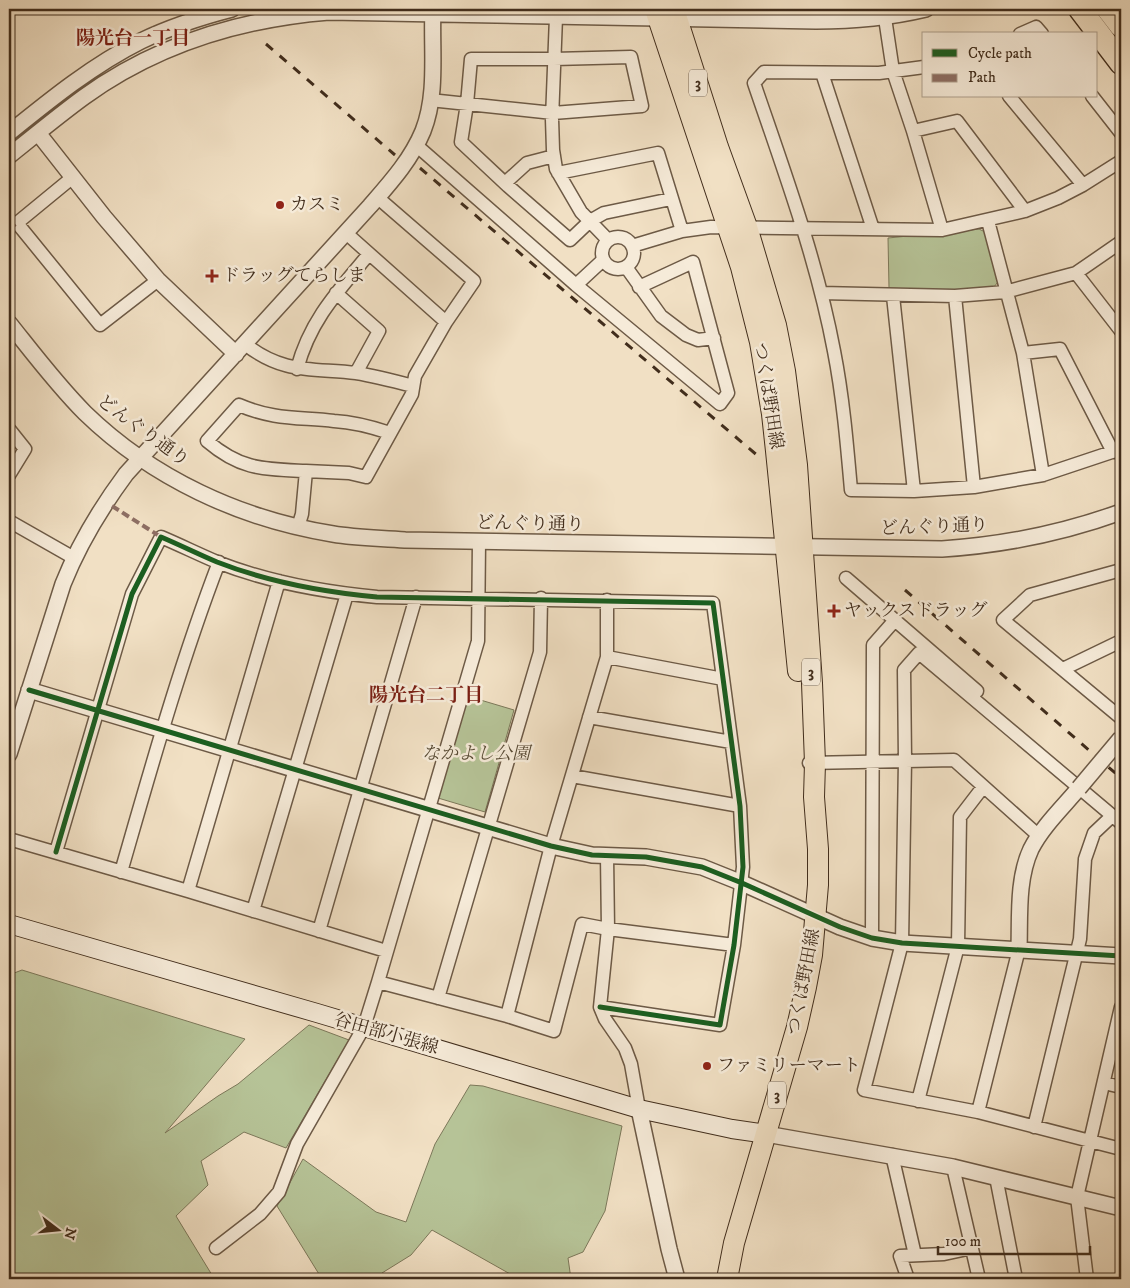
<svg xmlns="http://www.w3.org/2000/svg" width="1130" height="1288" viewBox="0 0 1130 1288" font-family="'IM FELL DW Pica','Noto Serif JP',serif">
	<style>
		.green { fill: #b6c397; stroke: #7c785a }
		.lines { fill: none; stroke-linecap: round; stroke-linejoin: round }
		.minor-casing { stroke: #6d5a46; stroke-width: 15 }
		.tertiary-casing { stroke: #6d5a46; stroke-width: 18 }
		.secondary-casing { stroke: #412d1c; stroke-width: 20 }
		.primary-casing { stroke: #412d1c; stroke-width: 22 }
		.motorway-casing { stroke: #412d1c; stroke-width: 25 }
		.minor { stroke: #f6ebd9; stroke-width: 12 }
		.tertiary { stroke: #f6ebd9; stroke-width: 15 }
		.secondary { stroke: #f6ebd9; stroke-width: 18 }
		.primary { stroke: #f1e0c4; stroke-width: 20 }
		.motorway { stroke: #f1e0c4; stroke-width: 22 }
		.rail { stroke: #412d1c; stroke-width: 3; stroke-dasharray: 9 9; stroke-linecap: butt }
		.tertiary-bridge-casing { stroke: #6d5a46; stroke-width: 18; stroke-linecap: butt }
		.tertiary-bridge { stroke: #f6ebd9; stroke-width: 15 }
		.quiet { stroke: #8d6e63; stroke-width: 4; stroke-dasharray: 8 4; stroke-linecap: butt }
		.cycleway-casing { stroke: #f6ebd9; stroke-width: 8 }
		.cycleway { stroke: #1b5e20; stroke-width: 5 }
		.poi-dot { fill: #8f2418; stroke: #f6ebd9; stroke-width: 2 }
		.labels { text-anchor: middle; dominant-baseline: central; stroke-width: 5; stroke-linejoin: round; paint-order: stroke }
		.shield { fill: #f6ebd9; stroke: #765; stroke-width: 1 }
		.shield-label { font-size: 16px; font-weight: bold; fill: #412d1c }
		.poi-label { font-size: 18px; fill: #412d1c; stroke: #f6ebd9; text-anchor: start }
		.street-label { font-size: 18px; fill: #412d1c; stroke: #f6ebd9 }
		.park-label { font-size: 18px; font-style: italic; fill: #584b35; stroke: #f6ebd9 }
		.neighbourhood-label { font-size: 19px; font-weight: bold; fill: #7a1f14; stroke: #f6ebd9 }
	</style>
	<rect width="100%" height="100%" fill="#f1e0c4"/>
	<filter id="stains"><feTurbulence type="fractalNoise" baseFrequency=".004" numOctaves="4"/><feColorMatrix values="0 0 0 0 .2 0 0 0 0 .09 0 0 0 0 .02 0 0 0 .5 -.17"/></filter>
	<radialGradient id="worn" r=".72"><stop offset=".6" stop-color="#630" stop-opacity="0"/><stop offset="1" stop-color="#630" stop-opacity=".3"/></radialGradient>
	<path class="green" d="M 979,229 L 985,232 L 998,282 L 993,288 L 954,291 L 889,288 L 888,238 Z
		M 467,696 L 514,710 L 485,812 L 438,798 Z
		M 22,970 L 245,1039 L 165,1133 L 218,1096 L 238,1084 L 309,1025 L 349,1040 L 286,1148 L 244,1132 L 201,1161 L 208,1185 L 176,1216 L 212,1275 L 216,1279 L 9,1279 L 9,975 Z
		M 470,1085 L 483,1086 L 622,1126 L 605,1211 L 583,1252 L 568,1258 L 571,1279 L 519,1279 L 432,1230 L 411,1255 L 382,1273 L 381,1279 L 322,1279 L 277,1206 L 303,1159 L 376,1212 L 406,1222 L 435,1144 Z"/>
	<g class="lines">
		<defs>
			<path id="minor" d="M 556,17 L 552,119 L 553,150 L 556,169 L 581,212 L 608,240
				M 885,18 L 893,71 L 913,131 L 942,230
				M 1020,34 L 1036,27 L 1042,34
				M 924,67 L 879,73 L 764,72 L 754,83 C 784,171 817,260 834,351 C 843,397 847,444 851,490 L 914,491 L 974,487 L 1043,475 L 1121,449
				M 822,73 L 873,229
				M 1009,96 L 1083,185
				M 1092,96 L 1121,133
				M 430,100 L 553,113 L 642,106 L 631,57 L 554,59 L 471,59 L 467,104 L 461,142 L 508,186 L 570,240 L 590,221 L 604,213 L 671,199
				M 913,131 L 957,121 L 1025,211
				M 416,145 L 576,285 L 720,404 L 728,393 L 693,262 L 639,287
				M 558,173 L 658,153 L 682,231
				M 73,177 L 17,223 L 100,325 L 158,280
				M 505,183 L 527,163 L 554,156
				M 988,221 L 1023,353 L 1043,475
				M 346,233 L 446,322
				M602 253a16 16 0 1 1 32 0a16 16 0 1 1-32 0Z
				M 632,246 L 682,231 L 711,227 L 942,230 L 1025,211 L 1058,198 L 1083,185 L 1121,161
				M 626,267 L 661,316 L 686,335 L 698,340 L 714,338
				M 1076,273 L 1121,331
				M 576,285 L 603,260
				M 336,293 L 379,331 L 356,373
				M 821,293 L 955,296 L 1005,292 L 1076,273 L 1121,242
				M 893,296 L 914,491
				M 955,296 L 974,487
				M 245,344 C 283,374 312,368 356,373 C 375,376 394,381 413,386
				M 1023,353 L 1060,349 L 1113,452
				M 297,369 C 310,320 338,291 369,254
				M 9,429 L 25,449 L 9,475
				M 306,471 C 263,469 241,470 207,441 L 239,405 C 274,420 298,417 334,421 C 353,422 372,427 390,433
				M 9,521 L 74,558
				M 298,527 L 302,514 L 306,471 L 349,473 L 366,477 L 412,394 L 415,376 L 446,322 L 474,281 L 377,197
				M 479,541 L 478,641 L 378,982 L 507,1016 L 554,1031 L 582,924 L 608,929 L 734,945
				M 1121,570 L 1030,595 L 1003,620 L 1121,718
				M 846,578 L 977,691
				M 607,657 L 723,679
				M 1063,669 L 1121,641
				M 589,717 L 731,742
				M 809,763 L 954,760 L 1039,836
				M 572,776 L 740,806
				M 1121,823 L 919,653 L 904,670 L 905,760 L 902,943 L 864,1090 L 978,1112 L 1121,1149
				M 9,839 L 188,891 L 386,951
				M 56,852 L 132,594 L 161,537 C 180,545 198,554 217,562 C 268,582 323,592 377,597 L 713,603 L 740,806 L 743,867 L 734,945 L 720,1025 L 600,1007
				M 607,856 L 608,929 L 600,1007 L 605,1019 L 625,1048 L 631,1064 L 639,1109
				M 121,872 C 151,768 180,664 219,562
				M 188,891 L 279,581
				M 253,911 L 347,594
				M 319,931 L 416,597
				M 872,938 L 873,645 L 895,620
				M 438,998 L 540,652 L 541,598
				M 507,1016 L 551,846 L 607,657 L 607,600
				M 1104,1083 L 1121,1087
				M 918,1101 L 958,946 L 960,817 L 983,787
				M 978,1112 L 1019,949
				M 1034,1127 L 1080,939 L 1085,859 L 1094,833 L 1112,816
				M 892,1155 L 915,1255
				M 953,1167 L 979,1279
				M 996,1177 L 1016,1279
				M 216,1248 L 260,1214 L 279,1192 L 297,1144 L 364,1027 L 378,982
				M 908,1279 L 900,1256 L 944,1254 L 972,1248
				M 1087,1279 L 1077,1197 L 1121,1007"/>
			<path id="tertiary" d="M 9,133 C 51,99 93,65 141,41 C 170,27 201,17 232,9
				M 38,133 L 104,217 L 158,280 L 236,354
				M 9,156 C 34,136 58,116 84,97 C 156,45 241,19 329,12 L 816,21 C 855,21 888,18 926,9
				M 9,323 C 33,353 57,385 85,413 C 152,478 240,519 333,534 C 357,538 381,538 405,540 L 942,549 C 1004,545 1063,533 1121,512
				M 29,690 L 551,846 L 592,855 L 646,857 L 702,867 L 742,883 L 840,927 L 872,938 L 902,943 L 1121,956
				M 9,754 L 63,584 C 79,544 100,509 126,474 L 370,206 C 390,183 411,160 423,131 C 438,93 431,49 433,9
				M 1019,949 C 1020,917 1017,879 1031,849 C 1042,827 1063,807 1079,788
				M 639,1109 L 669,1249 L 677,1279
				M 766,1134 L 953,1167 L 1121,1208"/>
			<path id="secondary" d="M 9,924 L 317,1013 L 639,1109 L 732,1129 L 766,1134"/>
			<path id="primary" d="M 655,9 L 741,267 L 760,342 L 772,414 L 776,451 L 798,671
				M 674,9 L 718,147 L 747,227 L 776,325 L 785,371 L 797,465 L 812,683 L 815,763 L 814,797 L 818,849 L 818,885 L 812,955 L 806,987 L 797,1027 L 734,1243 L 727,1279"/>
			<path id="motorway" d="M 1080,9 L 1121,63
				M 1108,9 L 1121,26"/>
		</defs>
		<use href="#minor" class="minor-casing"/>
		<use href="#tertiary" class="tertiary-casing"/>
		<use href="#secondary" class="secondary-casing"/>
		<use href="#primary" class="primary-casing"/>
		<use href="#motorway" class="motorway-casing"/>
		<use href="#minor" class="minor"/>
		<use href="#tertiary" class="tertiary"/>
		<use href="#secondary" class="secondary"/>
		<use href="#primary" class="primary"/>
		<use href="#motorway" class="motorway"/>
		<path class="rail" d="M 266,44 L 395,155
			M 420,168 L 758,456
			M 905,590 L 1121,778"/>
		<defs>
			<path id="tertiary-bridge" d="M 1079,788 L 1121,738"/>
		</defs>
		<use href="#tertiary-bridge" class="tertiary-bridge-casing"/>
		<use href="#tertiary-bridge" class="tertiary-bridge"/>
		<path class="quiet" d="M 9,229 L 17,223
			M 112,506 L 161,537"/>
		<defs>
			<path id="cycleway" d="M 29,690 L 551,846 L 592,855 L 646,857 L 702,867 L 742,883 L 840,927 L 872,938 L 902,943 L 1121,956
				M 56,852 L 132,594 L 161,537 C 180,545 198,554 217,562 C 268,582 323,592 377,597 L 713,603 L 740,806 L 743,867 L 734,945 L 720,1025 L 600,1007"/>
		</defs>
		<use href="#cycleway" class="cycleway-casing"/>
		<use href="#cycleway" class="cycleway"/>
	</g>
	<g class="poi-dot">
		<circle cx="280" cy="205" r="5"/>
		<path d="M209.5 268.5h5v5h5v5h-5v5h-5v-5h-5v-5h5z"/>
		<path d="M831.5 603.5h5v5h5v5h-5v5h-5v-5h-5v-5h5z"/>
		<circle cx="707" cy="1066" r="5"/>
	</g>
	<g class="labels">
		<g class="shield">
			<rect x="689" y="69.5" width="18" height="27" rx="4"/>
			<rect x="802" y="658.5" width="18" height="27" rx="4"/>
			<rect x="768" y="1081.5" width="18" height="27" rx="4"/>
		</g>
		<g class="shield-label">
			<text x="698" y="83">3</text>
			<text x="811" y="672">3</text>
			<text x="777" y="1095">3</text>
		</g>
		<g class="poi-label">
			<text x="290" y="205">カスミ</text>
			<text x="222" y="276">ドラッグてらしま</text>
			<text x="844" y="611">ヤックスドラッグ</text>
			<text x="717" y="1066">ファミリーマート</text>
		</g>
		<g class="street-label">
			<text transform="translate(768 396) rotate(81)">つくば野田線</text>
			<text transform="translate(143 431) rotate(36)">どんぐり通り</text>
			<text transform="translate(530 524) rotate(1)">どんぐり通り</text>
			<text transform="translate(934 527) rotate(-2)">どんぐり通り</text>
			<text transform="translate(804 982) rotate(-79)">つくば野田線</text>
			<text transform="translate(386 1034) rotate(16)">谷田部小張線</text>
		</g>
		<g class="park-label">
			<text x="476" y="754">なかよし公園</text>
		</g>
		<g class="neighbourhood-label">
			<text x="133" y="38">陽光台一丁目</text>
			<text x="426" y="695">陽光台二丁目</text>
		</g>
	</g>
	<rect width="1130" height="1288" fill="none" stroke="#f1e0c4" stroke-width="30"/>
	<rect x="10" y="10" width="1110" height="1268" fill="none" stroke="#412d1c" stroke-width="2.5"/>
	<rect x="15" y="15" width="1100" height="1258" fill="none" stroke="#412d1c"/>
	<rect x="922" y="32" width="175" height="65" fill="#f6ebd9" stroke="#ae9f8d"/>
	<rect x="932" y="49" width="25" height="8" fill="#1b5e20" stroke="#ae9f8d"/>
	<text x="968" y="58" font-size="15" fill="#412d1c">Cycle path</text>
	<rect x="932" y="74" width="25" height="8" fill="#8d6e63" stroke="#ae9f8d"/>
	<text x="968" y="82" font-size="15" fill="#412d1c">Path</text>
	<g transform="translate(58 1230) rotate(106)" stroke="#f6ebd9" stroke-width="4" paint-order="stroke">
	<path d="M0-4L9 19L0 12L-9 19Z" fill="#412d1c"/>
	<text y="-8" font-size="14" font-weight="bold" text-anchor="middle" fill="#412d1c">N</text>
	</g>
	<path d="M938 1246v8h152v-8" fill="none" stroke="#412d1c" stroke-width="2.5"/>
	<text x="945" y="1246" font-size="15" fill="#412d1c" stroke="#f6ebd9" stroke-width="4" paint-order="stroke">100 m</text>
	<rect width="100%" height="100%" filter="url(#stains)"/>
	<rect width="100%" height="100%" fill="url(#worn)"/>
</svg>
